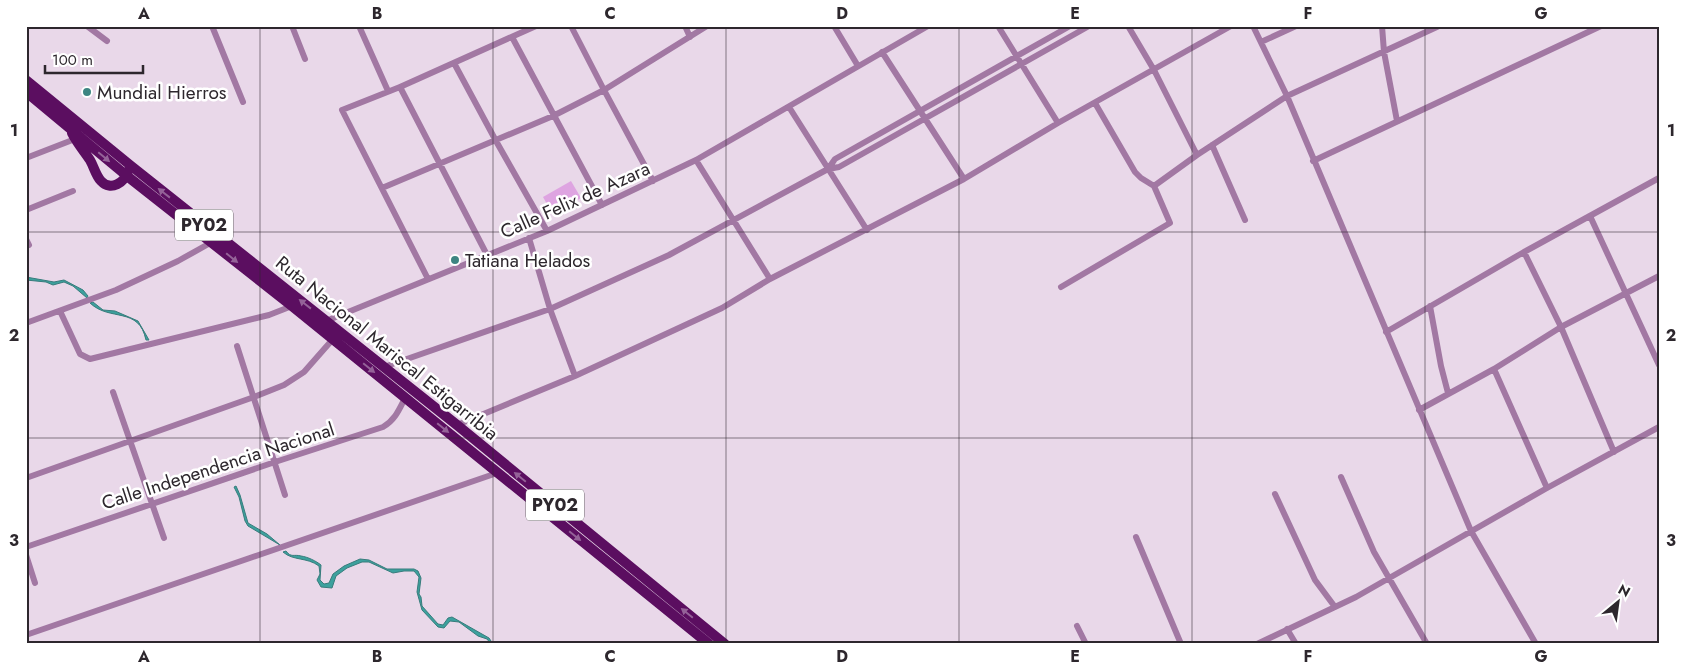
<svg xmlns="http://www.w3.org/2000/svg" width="1685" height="670" viewBox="0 0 1685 670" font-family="Jost,sans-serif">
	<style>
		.green { fill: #dea4e1 }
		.water { fill: #3ca19e; stroke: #387c7c }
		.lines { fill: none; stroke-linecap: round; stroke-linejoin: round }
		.minor { stroke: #a278a3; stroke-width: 6 }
		.trunk { stroke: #5b0e60; stroke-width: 10 }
		.oneway { fill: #946298 }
		.grid { fill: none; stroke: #2d272d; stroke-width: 1; stroke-opacity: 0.55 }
		.poi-dot { fill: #3d8582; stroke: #fff; stroke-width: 2 }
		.labels { text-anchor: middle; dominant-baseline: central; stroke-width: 5; stroke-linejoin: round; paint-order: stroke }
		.shield { fill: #fff; stroke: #6c686c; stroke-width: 1 }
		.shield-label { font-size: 18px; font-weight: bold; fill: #2d272d }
		.poi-label { font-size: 19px; fill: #2d272d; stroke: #fff; text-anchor: start }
		.street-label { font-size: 19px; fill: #2d272d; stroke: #fff }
		.neatline { fill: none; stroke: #2d272d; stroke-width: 2 }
		.grid-label { font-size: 16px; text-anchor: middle; font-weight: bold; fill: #2d272d }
	</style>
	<rect width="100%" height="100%" fill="#e9d8e9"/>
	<path class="green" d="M 571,181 L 581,198 L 553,215 L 543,197 Z"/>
	<path class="water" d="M 26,277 L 54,282 L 64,280 L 83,290 L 88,296 L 87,298 L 73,286 L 64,282 L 53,285 L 46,282 L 26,280 Z
		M 93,302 L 103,310 L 115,311 L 138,321 L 149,340 L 146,340 C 139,306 110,322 90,303 Z
		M 236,486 L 240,495 L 248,523 L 267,534 L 280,545 L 248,526 L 245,521 L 239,497 L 234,487 Z
		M 286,551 C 291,558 294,554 301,556 C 308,557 316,561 321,565 L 320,580 L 324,584 L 329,583 L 333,574 L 344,566 L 360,559 L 369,560 L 387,569 L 414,569 L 418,571 L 421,578 L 419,594 L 421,597 L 422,606 L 438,624 L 443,625 L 448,618 L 452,617 L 489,638 L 493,644 L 491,644 L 487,639 L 478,636 L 459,622 L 450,621 L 444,628 L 438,627 L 422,610 L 417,592 L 419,577 L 414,571 L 404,571 L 393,573 L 369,562 L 362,562 L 347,568 L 336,576 L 332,588 L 321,587 L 317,580 L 320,574 L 319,566 C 307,557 293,561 283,552 Z"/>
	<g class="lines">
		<path class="minor" d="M 87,26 L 107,41
			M 212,26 L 243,102
			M 292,26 L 305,59
			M 359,26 L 388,91
			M 571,26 L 604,90 L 653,181
			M 685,26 L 690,37
			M 834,26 L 858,66
			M 998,26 L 1058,123
			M 1070,26 L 835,159 L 828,169 L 839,167 L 1089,26
			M 1128,26 L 1154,70 L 1197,155
			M 1253,26 L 1287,96 L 1471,531 L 1536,644
			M 1382,26 L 1384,52 L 1397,121
			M 512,37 L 602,205
			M 1261,42 L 1296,26
			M 882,52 L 964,179
			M 454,63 L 496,141 L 547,231
			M 400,87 L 487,255
			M 789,107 L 867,230
			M 1212,145 L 1245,220
			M 26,158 L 75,139
			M 696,160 L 770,279
			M 1313,161 L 1601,26
			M 1154,186 L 1197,155 L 1287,96 L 1439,26
			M 382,188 L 553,116 L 604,90 L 707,26
			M 26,210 L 73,191
			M 1590,216 L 1659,365
			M 529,238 L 550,309 L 575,376
			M 26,239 L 29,245
			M 1524,252 L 1561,327 L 1614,452
			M 428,279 L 342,110 L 400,87 L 536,26
			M 1061,287 L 1170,223 L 1154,186 L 1141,178 L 1135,172 L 1095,103
			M 1430,306 L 1441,366 L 1448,393
			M 60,311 L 80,354 L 90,359 L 269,315 L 292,306
			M 326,321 L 547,231 L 696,160 L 928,26
			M 26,323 L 116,290 L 178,261 L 212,242
			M 1386,332 L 1524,252 L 1659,178
			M 237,346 L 285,495
			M 384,367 L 550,309 L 669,255 L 828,169
			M 1494,369 L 1547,488
			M 113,392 L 164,538
			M 1419,410 L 1494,369 L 1561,327 L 1659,276
			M 457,425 L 575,376 L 722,308 L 770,279 L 964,179 L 1058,123 L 1231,26
			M 1341,477 L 1374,552 L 1427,644
			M 26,478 L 254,397 L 284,385 L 304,372 L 333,339
			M 1275,494 L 1315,580 L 1335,607
			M 1136,537 L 1181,644
			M 26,547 L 275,462 L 383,427 C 395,420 399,410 405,398
			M 26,555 L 35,583
			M 1077,626 L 1086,644
			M 1287,629 L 1296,644
			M 26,635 L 497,473
			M 1257,644 L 1356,597 L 1547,488 L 1659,427"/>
		<path class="trunk" d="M 26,80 L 130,165 L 457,425 L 725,644
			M 26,92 L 127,176 L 292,306 L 709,644
			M 72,133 C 77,143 84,151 90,160 C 94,167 96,176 101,181 C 111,192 125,182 128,171"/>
	</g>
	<defs><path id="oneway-solid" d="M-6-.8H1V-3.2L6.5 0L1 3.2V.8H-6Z" transform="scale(1.25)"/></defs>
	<g class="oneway">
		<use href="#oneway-solid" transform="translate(104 157) rotate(40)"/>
		<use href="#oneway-solid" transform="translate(164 193) rotate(-142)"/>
		<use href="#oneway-solid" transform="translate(232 258) rotate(39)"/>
		<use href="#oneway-solid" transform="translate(305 304) rotate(-142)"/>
		<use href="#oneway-solid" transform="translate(369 368) rotate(39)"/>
		<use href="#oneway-solid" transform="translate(443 428) rotate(39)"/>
		<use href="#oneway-solid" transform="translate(520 477) rotate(-141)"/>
		<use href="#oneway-solid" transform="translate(575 536) rotate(39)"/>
		<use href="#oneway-solid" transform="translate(687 613) rotate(-141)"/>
	</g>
	<path class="grid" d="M 260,26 L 260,644M 493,26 L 493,644M 726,26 L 726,644M 959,26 L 959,644M 1192,26 L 1192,644M 1425,26 L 1425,644M 26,232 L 1659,232M 26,438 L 1659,438"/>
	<g class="poi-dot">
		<circle cx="87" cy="92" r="5"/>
		<circle cx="455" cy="260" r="5"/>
	</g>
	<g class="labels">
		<g class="shield">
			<rect x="175" y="209.5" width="58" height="31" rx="4"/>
			<rect x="526" y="489.5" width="58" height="31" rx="4"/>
		</g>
		<g class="shield-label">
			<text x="204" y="225">PY02</text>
			<text x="555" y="505">PY02</text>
		</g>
		<g class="poi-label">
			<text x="97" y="92">Mundial Hierros</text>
			<text x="465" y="260">Tatiana Helados</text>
		</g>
		<g class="street-label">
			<text transform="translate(575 200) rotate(-24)">Calle Felix de Azara</text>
			<text transform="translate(387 348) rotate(39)">Ruta Nacional Mariscal Estigarribia</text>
			<text transform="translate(218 466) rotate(-18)">Calle Independencia Nacional</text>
		</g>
	</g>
	<rect width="1685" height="670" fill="none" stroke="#ffffff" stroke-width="55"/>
	<g transform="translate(1618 602) rotate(29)" stroke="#ffffff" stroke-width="4" paint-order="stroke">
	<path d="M0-4L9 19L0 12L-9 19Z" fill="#2d272d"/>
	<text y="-8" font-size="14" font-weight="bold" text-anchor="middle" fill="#2d272d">N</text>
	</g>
	<path d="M45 65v8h98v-8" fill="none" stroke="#2d272d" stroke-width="2.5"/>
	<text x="52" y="65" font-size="15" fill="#2d272d" stroke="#ffffff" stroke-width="4" paint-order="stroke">100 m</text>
	<rect x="28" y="28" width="1630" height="614" class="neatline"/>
	<g class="grid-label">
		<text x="144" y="19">A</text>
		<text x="377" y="19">B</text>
		<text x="610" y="19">C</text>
		<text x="842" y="19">D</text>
		<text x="1075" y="19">E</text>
		<text x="1308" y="19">F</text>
		<text x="1541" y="19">G</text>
		<text x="14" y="136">1</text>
		<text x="1671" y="136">1</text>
		<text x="14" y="341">2</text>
		<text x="1671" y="341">2</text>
		<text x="14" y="546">3</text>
		<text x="1671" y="546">3</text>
		<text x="144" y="662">A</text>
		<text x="377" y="662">B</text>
		<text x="610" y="662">C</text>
		<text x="842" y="662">D</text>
		<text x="1075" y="662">E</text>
		<text x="1308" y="662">F</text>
		<text x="1541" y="662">G</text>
	</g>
</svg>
